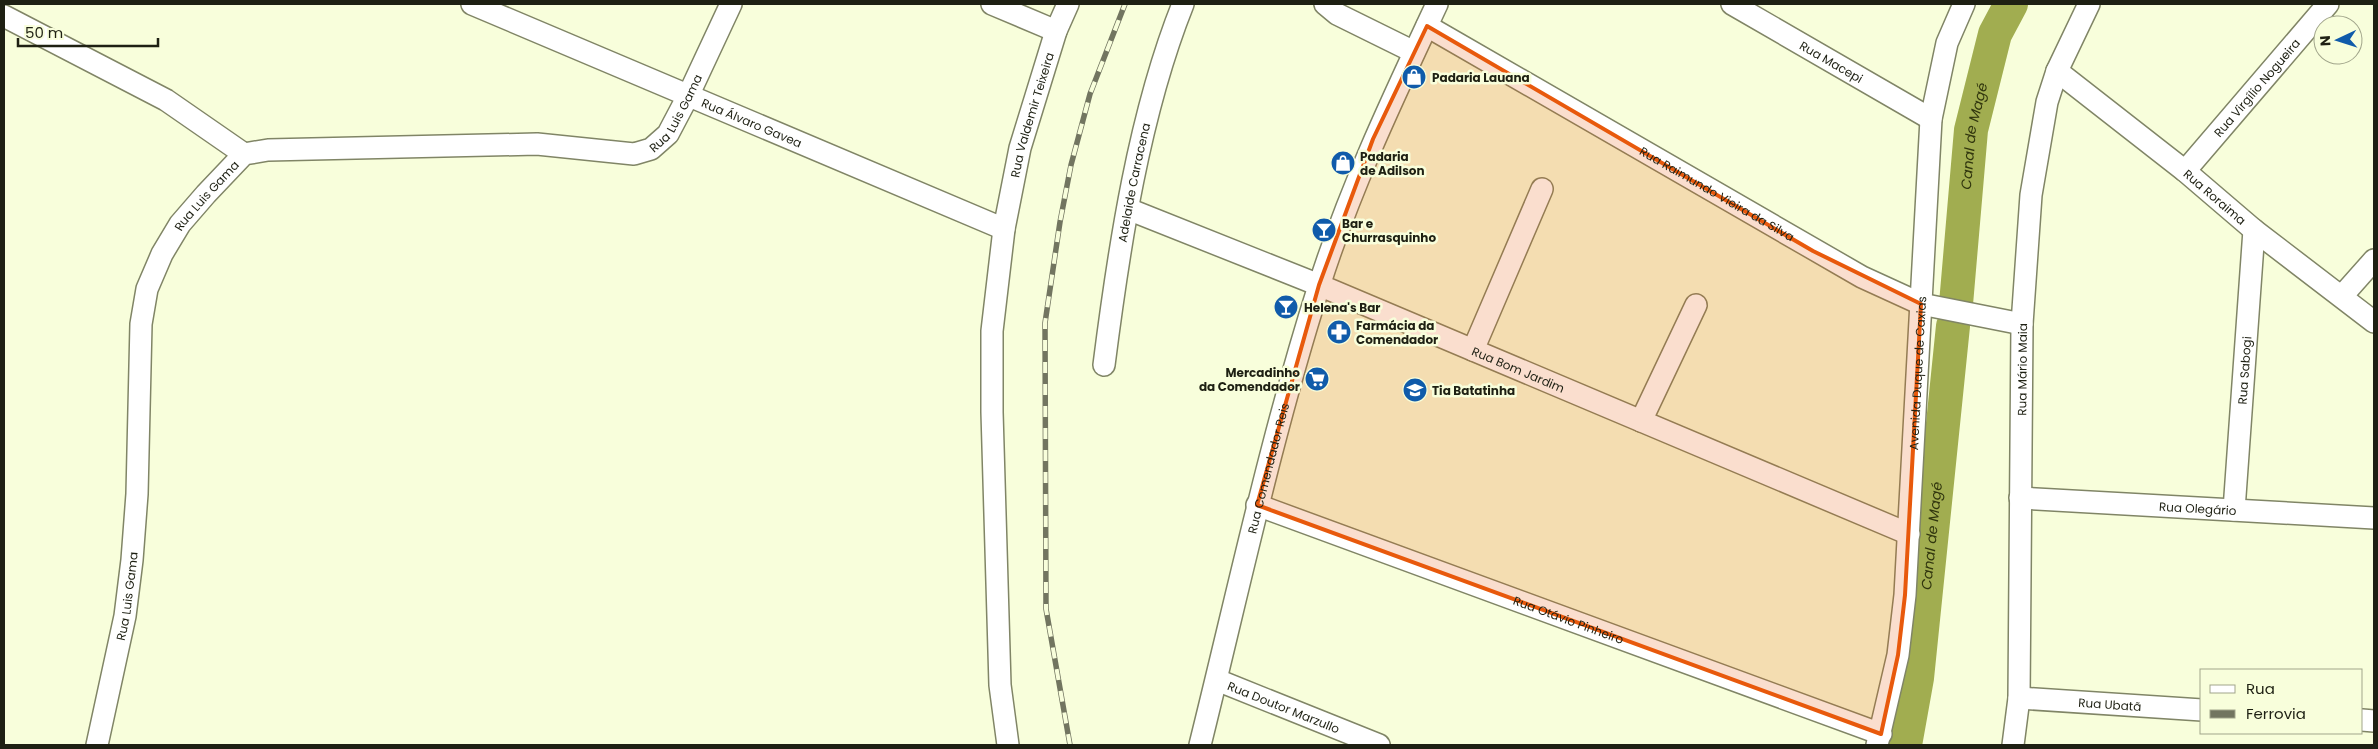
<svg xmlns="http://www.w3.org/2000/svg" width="2378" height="749" viewBox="0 0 2378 749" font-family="Poppins,sans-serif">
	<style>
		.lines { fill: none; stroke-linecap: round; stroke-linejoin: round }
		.river { stroke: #a1ad50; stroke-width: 34 }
		.minor-casing { stroke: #808566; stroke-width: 24 }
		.minor { stroke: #fff; stroke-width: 21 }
		.rail-casing { stroke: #727560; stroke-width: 5.5 }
		.rail { stroke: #f8fedb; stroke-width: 4; stroke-dasharray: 11; stroke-linecap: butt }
		.marked { fill: #e8590c; fill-opacity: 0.2; stroke: #e8590c; stroke-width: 4; stroke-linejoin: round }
		.labels { text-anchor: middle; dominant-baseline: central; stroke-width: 5; stroke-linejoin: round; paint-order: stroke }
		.street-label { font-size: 12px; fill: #1e2013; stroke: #f8fedb }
		.poi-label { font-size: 12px; font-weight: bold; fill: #1e2013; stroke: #f8fedb; text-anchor: start }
		.water-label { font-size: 14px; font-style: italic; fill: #31360e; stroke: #f8fedb }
	</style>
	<rect width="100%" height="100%" fill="#f8fedb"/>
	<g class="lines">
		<g class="river">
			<path id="s1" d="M 1956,304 L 1971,130 L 1995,34 L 2011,4"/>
			<path id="s2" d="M 1905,745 L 1917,678 L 1953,326"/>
		</g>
		<defs>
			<g id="minor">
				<path id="s3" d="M 472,4 L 1004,229"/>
				<path d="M 992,4 L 1056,31"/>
				<path d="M 1325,4 L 1337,14 L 1414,52"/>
				<path id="s4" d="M 1732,4 L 1931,119"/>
				<path d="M 4,16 L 166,100 L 244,154"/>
				<path id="s5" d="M 1427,26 L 1862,277 L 1921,304 L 2022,324"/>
				<path id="s6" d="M 2057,71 L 2185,171 L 2254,230 L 2374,322"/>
				<path id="s7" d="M 2185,171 L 2328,4"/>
				<path id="s8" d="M 1128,209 L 1319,285 L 1909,534"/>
				<path d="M 2342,296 L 2374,260"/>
				<path d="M 1473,350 L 1542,189"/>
				<path id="s9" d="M 1104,365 C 1119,247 1139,114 1183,4"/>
				<path d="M 1641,421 L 1696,305"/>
				<path id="s10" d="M 2020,498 L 2374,518"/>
				<path id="s11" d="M 1257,505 L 1881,734"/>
				<path id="s12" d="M 2234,510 L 2254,230"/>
				<path id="s13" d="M 1217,680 L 1379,745"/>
				<path id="s14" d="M 2019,698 L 2202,710"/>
				<path d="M 2362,720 L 2374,721"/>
				<path id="s15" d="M 97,745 L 125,616 L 132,560 L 137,494 L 141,324 L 147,289 L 162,254 L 180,224 L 206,194 L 244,154 L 268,150 L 537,144 L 634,154 L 651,149 L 668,134 L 688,96 L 731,4"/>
				<path id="s16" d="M 1008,745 L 1000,685 L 992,412 L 992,331 L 1004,229 L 1020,148 L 1056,31 L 1068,4"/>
				<path id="s17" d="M 1200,745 C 1238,592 1271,437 1319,286 C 1350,188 1394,96 1437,4"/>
				<path id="s18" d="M 1877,745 L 1898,655 L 1905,595 L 1931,119 L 1947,43 L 1964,4"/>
				<path id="s19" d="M 2013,745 L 2019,698 L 2022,324 L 2031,195 L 2047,102 L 2057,71 L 2089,4"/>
			</g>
		</defs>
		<use href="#minor" class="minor-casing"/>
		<use href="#minor" class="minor"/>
		<defs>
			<path id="rail" d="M 1070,745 L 1046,609 L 1045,323 L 1060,222 L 1071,165 L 1090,94 L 1125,4"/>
		</defs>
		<use href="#rail" class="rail-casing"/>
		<use href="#rail" class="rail"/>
	</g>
	<path class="marked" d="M 1427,26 L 1813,251 L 1921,304 L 1905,595 L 1898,655 L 1881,734 L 1257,505 L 1319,285 L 1373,139 Z"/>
	<defs>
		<symbol id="shop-disc" viewBox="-11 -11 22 22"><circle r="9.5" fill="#105baa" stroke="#f8fedb"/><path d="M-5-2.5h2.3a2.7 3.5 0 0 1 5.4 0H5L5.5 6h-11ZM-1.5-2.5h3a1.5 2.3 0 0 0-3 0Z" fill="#fff"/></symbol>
		<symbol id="bar-disc" viewBox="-11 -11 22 22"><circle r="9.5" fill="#105baa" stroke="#f8fedb"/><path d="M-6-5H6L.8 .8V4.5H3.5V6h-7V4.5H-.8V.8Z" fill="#fff"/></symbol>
		<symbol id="pharmacy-disc" viewBox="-11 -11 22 22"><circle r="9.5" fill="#105baa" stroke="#f8fedb"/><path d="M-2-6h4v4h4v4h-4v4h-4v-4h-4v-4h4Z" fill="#fff"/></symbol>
		<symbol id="supermarket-disc" viewBox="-11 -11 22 22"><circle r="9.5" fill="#105baa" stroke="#f8fedb"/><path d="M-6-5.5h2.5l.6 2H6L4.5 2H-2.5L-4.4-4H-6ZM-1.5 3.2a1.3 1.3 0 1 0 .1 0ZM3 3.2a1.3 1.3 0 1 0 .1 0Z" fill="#fff"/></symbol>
		<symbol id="school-disc" viewBox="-11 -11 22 22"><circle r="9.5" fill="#105baa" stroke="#f8fedb"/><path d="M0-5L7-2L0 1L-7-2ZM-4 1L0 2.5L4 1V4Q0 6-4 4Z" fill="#fff"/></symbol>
	</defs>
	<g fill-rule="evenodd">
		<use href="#shop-disc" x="1400" y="63" width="28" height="28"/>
		<use href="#shop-disc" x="1329" y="149" width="28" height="28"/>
		<use href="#bar-disc" x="1310" y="216" width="28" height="28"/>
		<use href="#bar-disc" x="1272" y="293" width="28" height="28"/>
		<use href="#pharmacy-disc" x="1325" y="318" width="28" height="28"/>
		<use href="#supermarket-disc" x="1303" y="365" width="28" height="28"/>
		<use href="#school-disc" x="1401" y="376" width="28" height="28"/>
	</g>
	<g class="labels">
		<g class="street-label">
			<text stroke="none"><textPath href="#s4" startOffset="115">Rua Macepi</textPath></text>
			<text stroke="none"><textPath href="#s7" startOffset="110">Rua Virgílio Nogueira</textPath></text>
			<text stroke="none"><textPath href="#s15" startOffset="1081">Rua Luis Gama</textPath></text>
			<text stroke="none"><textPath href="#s16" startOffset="635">Rua Valdemir Teixeira</textPath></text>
			<text stroke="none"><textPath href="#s3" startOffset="304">Rua Álvaro Gavea</textPath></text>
			<text stroke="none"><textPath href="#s9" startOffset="185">Adelaide Carracena</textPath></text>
			<text stroke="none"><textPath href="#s5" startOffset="335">Rua Raimundo Vieira da Silva</textPath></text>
			<text stroke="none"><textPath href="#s15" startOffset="572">Rua Luis Gama</textPath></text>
			<text stroke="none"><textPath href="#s6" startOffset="202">Rua Roraima</textPath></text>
			<text stroke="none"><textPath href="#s19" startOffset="376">Rua Mário Maia</textPath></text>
			<text stroke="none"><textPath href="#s8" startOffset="422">Rua Bom Jardim</textPath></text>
			<text stroke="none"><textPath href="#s12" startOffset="140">Rua Sabogi</textPath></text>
			<text stroke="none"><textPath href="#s18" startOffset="375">Avenida Duque de Caxias</textPath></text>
			<text stroke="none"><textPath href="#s17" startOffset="285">Rua Comendador Reis</textPath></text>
			<text stroke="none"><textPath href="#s10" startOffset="178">Rua Olegário</textPath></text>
			<text stroke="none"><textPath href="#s15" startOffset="152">Rua Luis Gama</textPath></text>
			<text stroke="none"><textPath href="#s11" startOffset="332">Rua Otávio Pinheiro</textPath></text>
			<text stroke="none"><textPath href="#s14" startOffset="91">Rua Ubatã</textPath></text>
			<text stroke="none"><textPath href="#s13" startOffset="72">Rua Doutor Marzullo</textPath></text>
		</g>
		<g class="poi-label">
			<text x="1432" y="77">Padaria Lauana</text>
			<text x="1360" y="156">Padaria<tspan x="1360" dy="14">de Adilson</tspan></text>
			<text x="1342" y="223">Bar e<tspan x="1342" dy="14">Churrasquinho</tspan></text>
			<text x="1304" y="307">Helena's Bar</text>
			<text x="1356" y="325">Farmácia da<tspan x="1356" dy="14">Comendador</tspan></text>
			<text x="1300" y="372" text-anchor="end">Mercadinho<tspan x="1300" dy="14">da Comendador</tspan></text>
			<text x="1432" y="390">Tia Batatinha</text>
		</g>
		<g class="water-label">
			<text stroke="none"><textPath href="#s1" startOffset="169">Canal de Magé</textPath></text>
			<text stroke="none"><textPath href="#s2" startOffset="211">Canal de Magé</textPath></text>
		</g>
	</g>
	<rect width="2378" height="749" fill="none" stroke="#1e2013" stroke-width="10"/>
	<rect x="2200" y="669" width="162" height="65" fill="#f8fedb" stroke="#a1a58b"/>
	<rect x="2210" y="685" width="25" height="8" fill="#ffffff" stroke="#a1a58b"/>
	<text x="2246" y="694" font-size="15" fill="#1e2013">Rua</text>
	<rect x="2210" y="710" width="25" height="8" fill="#727560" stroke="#a1a58b"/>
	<text x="2246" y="719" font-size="15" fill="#1e2013">Ferrovia</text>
	<g transform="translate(2338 40) rotate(266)"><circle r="24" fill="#f8fedb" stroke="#a1a58b"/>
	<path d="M0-4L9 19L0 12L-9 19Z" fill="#105baa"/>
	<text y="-8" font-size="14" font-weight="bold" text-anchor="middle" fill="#1e2013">N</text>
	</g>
	<path d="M18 38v8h140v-8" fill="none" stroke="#1e2013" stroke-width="2.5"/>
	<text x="25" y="38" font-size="15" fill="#1e2013" stroke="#f8fedb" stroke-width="4" paint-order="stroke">50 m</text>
</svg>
